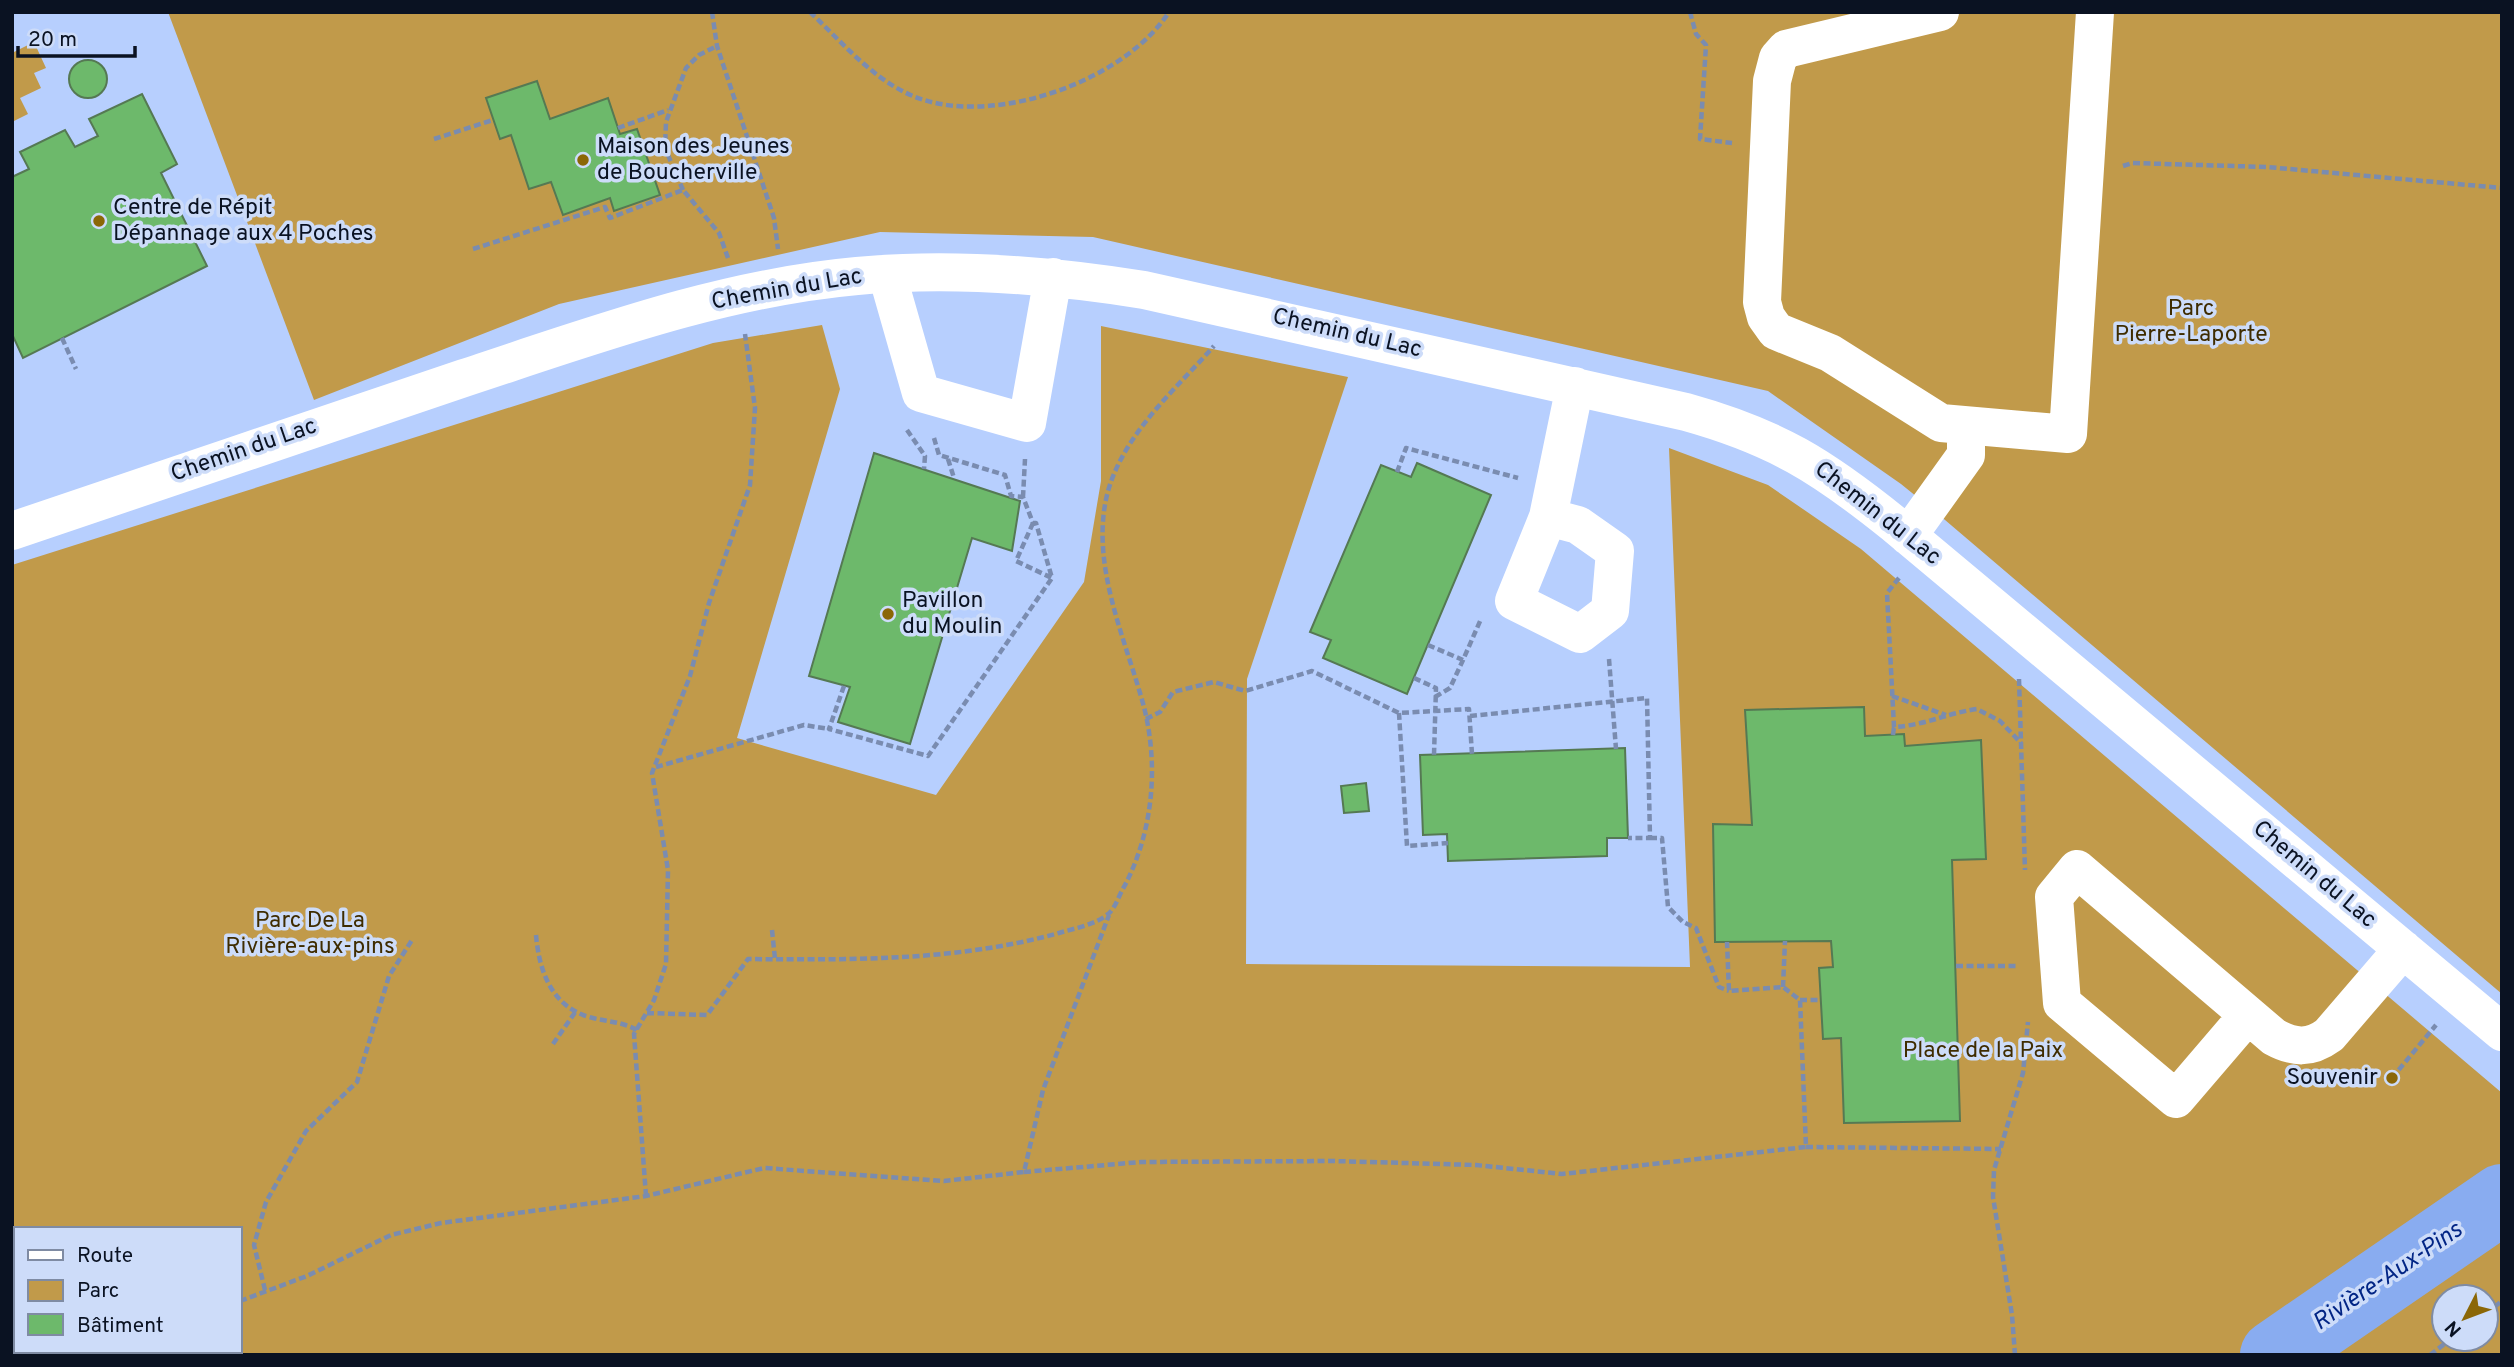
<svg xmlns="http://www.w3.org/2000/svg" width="2514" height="1367" viewBox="0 0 2514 1367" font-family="Overpass,sans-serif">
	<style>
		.green { fill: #c19a4a; fill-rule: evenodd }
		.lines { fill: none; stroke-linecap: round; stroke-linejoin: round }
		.river { stroke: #89acf0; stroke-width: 70 }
		.building { fill: #6db96b; stroke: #557953; stroke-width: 2 }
		.path { stroke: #7a8cb0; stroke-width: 4.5; stroke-dasharray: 7 3.5; stroke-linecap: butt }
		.minor { stroke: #fff; stroke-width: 38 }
		.poi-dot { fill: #8b6707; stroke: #cddcf9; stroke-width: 2.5 }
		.labels { text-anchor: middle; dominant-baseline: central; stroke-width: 7; stroke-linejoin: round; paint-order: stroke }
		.poi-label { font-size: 23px; fill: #0a1222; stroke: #cddcf9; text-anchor: start }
		.street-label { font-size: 23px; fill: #0a1222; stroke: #cddcf9 }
		.park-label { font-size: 23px; fill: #3f2c00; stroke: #cddcf9 }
		.water-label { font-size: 24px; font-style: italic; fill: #022585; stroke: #cddcf9 }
	</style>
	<rect width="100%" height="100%" fill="#b7cffe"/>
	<path class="green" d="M 168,12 L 2502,12 L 2502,994 L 1938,514 L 1901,484 L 1768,391 L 1093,237 L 880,232 L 559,304 L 314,400 Z
		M 34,42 L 46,68 L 34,73 L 41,88 L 20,98 L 28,114 L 12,122 L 12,53 Z
		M 822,325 L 840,389 L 737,738 L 936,795 L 1084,582 L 1101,481 L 1101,326 L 1348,377 L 1247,679 L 1246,964 L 1690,967 L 1669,448 L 1768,485 L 1861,549 L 2502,1093 L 2502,1355 L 12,1355 L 12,565 L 713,343 ZM 16,1229 L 240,1229 L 240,1351 L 16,1351 ZM 2444,1297 L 2486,1297 L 2486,1339 L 2444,1339 Z"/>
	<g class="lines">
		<path class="river" d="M 2275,1355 L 2502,1199"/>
	</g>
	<path class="building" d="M69 79a19 19 0 1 1 38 0a19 19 0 1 1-38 0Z
		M 537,81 L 550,119 L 608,98 L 620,134 L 637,129 L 660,195 L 614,211 L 610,198 L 563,215 L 551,182 L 529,189 L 511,135 L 500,139 L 486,98 Z
		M 142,94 L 177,164 L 161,173 L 207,266 L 23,358 L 12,334 L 12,177 L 29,169 L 20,152 L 65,130 L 75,147 L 98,136 L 89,119 Z
		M 874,453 L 1020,501 L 1012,551 L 972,538 L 910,744 L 838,722 L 850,687 L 809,676 Z
		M 1417,463 L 1491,495 L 1407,694 L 1323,658 L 1331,640 L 1310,632 L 1381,465 L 1411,477 Z
		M 1864,707 L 1865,736 L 1904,734 L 1905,746 L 1981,740 L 1986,859 L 1952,860 L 1960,1121 L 1844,1123 L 1841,1038 L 1823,1039 L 1819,968 L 1833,967 L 1831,941 L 1715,942 L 1713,824 L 1752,825 L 1745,710 Z
		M 1625,748 L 1628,838 L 1607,838 L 1607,856 L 1448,861 L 1447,834 L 1423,835 L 1420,755 Z
		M 1366,783 L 1369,811 L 1344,813 L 1341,786 Z"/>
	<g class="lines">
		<path class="path" d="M 712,12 L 717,46 L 774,218 L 778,249
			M 810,12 C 844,44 878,86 924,100 C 1001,124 1125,80 1169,12
			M 1690,12 L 1696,34 L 1706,45 L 1700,139 L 1732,143
			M 618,128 L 668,110
			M 434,139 L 493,120
			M 2123,166 L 2132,163 L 2267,167 L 2502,188
			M 683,190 L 665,148 L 666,122 L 686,68 L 699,55 L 717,46
			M 473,249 L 605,207 L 610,218 L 683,190 L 719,233 L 728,258
			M 62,338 L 76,369
			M 907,430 L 925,456 L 924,469
			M 948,459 L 954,478
			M 1397,472 L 1406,448 L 1518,478
			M 1023,497 L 1025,459
			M 1033,523 L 1016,561 L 1052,578
			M 1899,578 L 1887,593 L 1894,727 C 1927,725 1947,713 1977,709 L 2000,721 L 2021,743
			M 1428,645 L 1463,660 L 1481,619
			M 1609,659 L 1616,749
			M 1414,678 L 1436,688 L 1434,755
			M 2019,679 L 2025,870
			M 844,686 L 829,729 L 928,756 L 1052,578 L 1036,523 L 1033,523 L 1023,497 L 1011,496 L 1005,475 L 939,455 L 934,438
			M 1892,696 L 1946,715
			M 1435,697 L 1450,688 L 1463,660
			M 1399,713 L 1407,846 L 1448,843
			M 1470,716 L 1647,698 L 1650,838 L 1628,838
			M 1146,719 L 1160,712 L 1173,692 L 1214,682 L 1245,691 L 1312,671 L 1399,713 L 1469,709 L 1472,754
			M 1893,735 L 1894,727
			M 656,767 L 804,725 L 829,729
			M 1650,838 L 1662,838 L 1668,907 L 1683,922 L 1696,928 L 1719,987 L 1729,991
			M 772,930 L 775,959
			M 536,935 C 539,970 551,1006 589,1017 C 606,1022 621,1021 637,1030
			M 1956,966 L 2019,966
			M 1783,987 L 1785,941
			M 1800,1000 L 1821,1000
			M 647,1013 L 707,1015 L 748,959 C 853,960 958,961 1059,933 C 1075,928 1095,925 1108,914 C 1115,909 1119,895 1124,887 C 1153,832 1159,767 1144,707 C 1126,640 1090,566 1107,495 C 1122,435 1175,390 1214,346
			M 553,1044 L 576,1011
			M 2392,1078 L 2436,1025
			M 1806,1147 L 2001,1149
			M 1024,1172 L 1141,1162 L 1333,1161 L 1476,1165 L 1562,1174 L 1806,1147 L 1800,1000 L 1783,987 L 1729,991 L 1727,942
			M 646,1196 L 634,1034 L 654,1000 L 666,964 L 668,870 L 652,773 L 690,676 L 709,603 L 750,485 L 755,408 L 745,334
			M 265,1290 L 254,1245 L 266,1202 L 306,1131 L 357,1082 L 389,976 L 412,940
			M 240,1301 L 307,1276 L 391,1235 L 441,1223 L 646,1196 L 764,1168 L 944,1181 L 1024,1172 L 1043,1090 L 1109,915
			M 2486,1313 L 2502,1301
			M 200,1355 L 202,1351
			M 2015,1355 L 2012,1315 L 1993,1197 L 1994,1170 L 2023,1073 L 2028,1022
			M 2430,1355 L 2451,1339"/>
		<path class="minor" d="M 1940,12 L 1786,49 L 1778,58 L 1772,81 L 1762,302 L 1766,317 L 1776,331 L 1830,353 L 1941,423 L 2068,434 L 2095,12
			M 887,274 L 921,393 L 1027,423 L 1053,277
			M 1548,517 L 1578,525 L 1615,551 L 1610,611 L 1580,634 L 1514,601 L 1548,517 L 1575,386
			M 12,531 C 163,480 313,429 464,378 C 592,336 722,288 857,276 C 952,267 1050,275 1144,290 L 1686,412 C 1776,437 1822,466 1894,524 L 2502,1032
			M 1908,536 L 1966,455 L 1966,426
			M 2248,1015 L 2176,1099 L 2062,1003 L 2054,897 L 2077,869 L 2274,1037 C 2294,1048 2310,1049 2329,1035 L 2403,949"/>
	</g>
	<g class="poi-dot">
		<circle cx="583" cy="160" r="7"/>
		<circle cx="99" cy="221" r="7"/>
		<circle cx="888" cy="614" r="7"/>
		<circle cx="2392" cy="1078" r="7"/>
	</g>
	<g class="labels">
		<g class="poi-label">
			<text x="597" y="147">Maison des Jeunes<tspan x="597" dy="26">de Boucherville</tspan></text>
			<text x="113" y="208">Centre de Répit<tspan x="113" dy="26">Dépannage aux 4 Poches</tspan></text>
			<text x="902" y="601">Pavillon<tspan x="902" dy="26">du Moulin</tspan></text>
			<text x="2378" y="1078" text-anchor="end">Souvenir</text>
		</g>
		<g class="street-label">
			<text transform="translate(787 290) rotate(-10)">Chemin du Lac</text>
			<text transform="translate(1347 334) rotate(13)">Chemin du Lac</text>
			<text transform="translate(244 451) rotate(-19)">Chemin du Lac</text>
			<text transform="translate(1877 514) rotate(38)">Chemin du Lac</text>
			<text transform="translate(2314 875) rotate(40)">Chemin du Lac</text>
		</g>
		<g class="park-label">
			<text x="2191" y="309">Parc<tspan x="2191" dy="26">Pierre-Laporte</tspan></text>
			<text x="310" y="921">Parc De La<tspan x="310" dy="26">Rivière-aux-pins</tspan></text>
			<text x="1983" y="1051">Place de la Paix</text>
		</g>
		<g class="water-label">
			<text transform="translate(2388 1277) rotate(-34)">Rivière-Aux-Pins</text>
		</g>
	</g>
	<rect width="2514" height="1367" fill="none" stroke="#0a1222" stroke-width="28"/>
	<rect x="14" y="1227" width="228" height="126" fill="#cddcf9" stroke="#7f8ba3" stroke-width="2"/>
	<rect x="28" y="1250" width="35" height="10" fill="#ffffff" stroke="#7f8ba3" stroke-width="2"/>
	<text x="77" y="1262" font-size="21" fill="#0a1222">Route</text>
	<rect x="28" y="1280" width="35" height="21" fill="#c19a4a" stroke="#7f8ba3" stroke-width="2"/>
	<text x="77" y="1297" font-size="21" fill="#0a1222">Parc</text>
	<rect x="28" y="1314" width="35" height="21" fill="#6db96b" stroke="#7f8ba3" stroke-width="2"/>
	<text x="77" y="1332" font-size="21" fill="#0a1222">Bâtiment</text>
	<g transform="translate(2465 1318) rotate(228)"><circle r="33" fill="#cddcf9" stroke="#7f8ba3" stroke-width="2"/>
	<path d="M0-5L12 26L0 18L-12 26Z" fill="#8b6707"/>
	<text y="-10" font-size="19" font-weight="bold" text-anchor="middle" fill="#0a1222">N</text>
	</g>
	<path d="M18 46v10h117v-10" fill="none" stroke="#0a1222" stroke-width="3.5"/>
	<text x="28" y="46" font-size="21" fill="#0a1222" stroke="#cddcf9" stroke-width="5" paint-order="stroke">20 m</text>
</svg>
